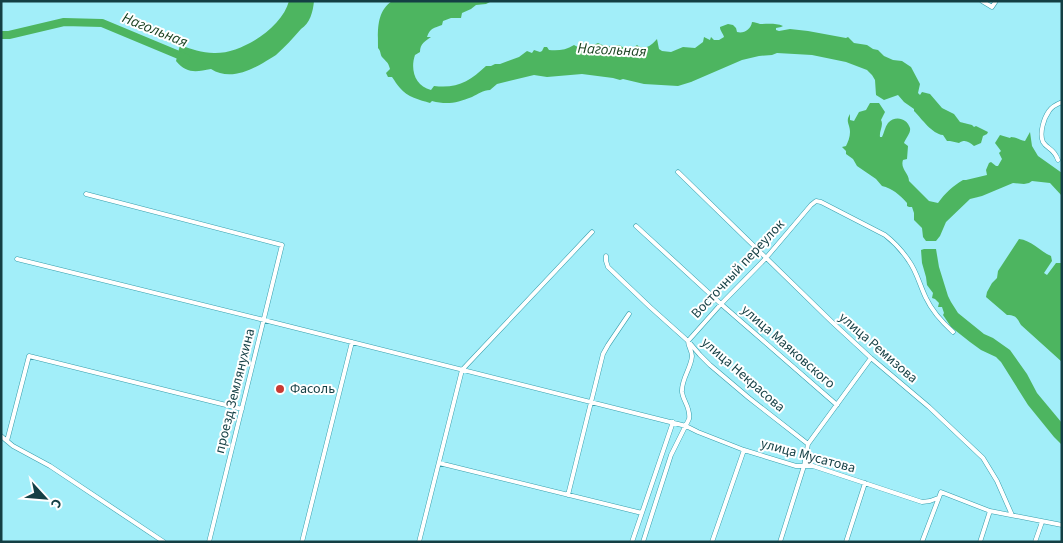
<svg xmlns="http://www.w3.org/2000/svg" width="1063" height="543" viewBox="0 0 1063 543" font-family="'Source Sans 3',sans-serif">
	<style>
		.water { fill: #4db560 }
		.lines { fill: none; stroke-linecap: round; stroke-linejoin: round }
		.river { stroke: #4db560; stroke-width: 8 }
		.minor-casing { stroke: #369eac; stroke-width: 5 }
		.minor { stroke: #fff; stroke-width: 4 }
		.poi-dot { fill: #c83a33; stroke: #fff; stroke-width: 2 }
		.labels { text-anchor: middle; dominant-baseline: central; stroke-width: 4; stroke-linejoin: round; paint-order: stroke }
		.street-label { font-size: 14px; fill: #143f44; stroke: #fff }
		.poi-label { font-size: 14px; fill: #143f44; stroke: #fff; text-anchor: start }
		.water-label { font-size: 15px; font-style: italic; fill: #163f1d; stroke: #fff }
	</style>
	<rect width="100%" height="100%" fill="#a2eef9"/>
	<path class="water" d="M 289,1 L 314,1 C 313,12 310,23 301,29 C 293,38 285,47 276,55 C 272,58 267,60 263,63 C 247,72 228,80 211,69 C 196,72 187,74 176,61 L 180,45 C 191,49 202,53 214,53 C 241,54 282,28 289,1 Z
		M 392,1 L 492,1 L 486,4 L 476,5 L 471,9 L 462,13 L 461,18 L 451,18 L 443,21 L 442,25 C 434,28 430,28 427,37 L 431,37 C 425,41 420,44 420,52 L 415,55 C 410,70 415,86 431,90 L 434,86 C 457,89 470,81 486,66 L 491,66 L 495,64 L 500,64 L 519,57 L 527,51 L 532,53 L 534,50 L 540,52 L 542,51 L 544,47 L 547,47 L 549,50 C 558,51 566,50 574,45 C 582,50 590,47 598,43 C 605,47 612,47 619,45 L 626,49 L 630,50 L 637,45 C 645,51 652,45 657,39 L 659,49 L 662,51 L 671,52 L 683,47 L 695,48 L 703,42 L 704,37 L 710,40 L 711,37 L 714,40 L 719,40 L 724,37 C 723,33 720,31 720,27 L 728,24 L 733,25 L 736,28 L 737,32 C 744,34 751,29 752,22 C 755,22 757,23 760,24 C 768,24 776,23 783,26 L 781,27 L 776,28 L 776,30 L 779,31 L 790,29 L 808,31 L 846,38 L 848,37 L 854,43 L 867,45 L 873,49 L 878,50 L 884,56 L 893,60 L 902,61 L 911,67 L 920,84 L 918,93 L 920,95 L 922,92 L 930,94 L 942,108 L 954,114 L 960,122 L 972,125 L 974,127 L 976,126 L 988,132 L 987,134 L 983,136 L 981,143 L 974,146 C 969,142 965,139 959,143 L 950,141 L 947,141 L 943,135 C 932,134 922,119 914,111 L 914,109 L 904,102 L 898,95 L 884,100 L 876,95 L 875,80 L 872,75 L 867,70 L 846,62 L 812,55 L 777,53 L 772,55 L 759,56 L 742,60 L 691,82 L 678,86 L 644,84 L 623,79 L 620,80 L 613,78 L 582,74 L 547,77 L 534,75 L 497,84 L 490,90 C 483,90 478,94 472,97 C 457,103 447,105 432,101 L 430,103 C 420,100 407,97 400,88 C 397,85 395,81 392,77 L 388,77 L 386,73 L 390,69 C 388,61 386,62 382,57 C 380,54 381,51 378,48 C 378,31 376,12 392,1 Z
		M 870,103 L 879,103 L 885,112 L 881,120 C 884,125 879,131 880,137 L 882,137 C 884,133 885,127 888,123 C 895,115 907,118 910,128 C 911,133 906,138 904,143 L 908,146 L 907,159 L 903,160 C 900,169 909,173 909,181 L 929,201 L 938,203 C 945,193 953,186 963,180 L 966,180 L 987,175 L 986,170 L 989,163 L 991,162 L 996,166 L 998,166 L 1002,159 L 999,153 L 1001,151 L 995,143 L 1000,135 L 1010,138 L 1011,137 C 1016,137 1020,140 1025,141 L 1030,132 L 1032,146 L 1038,156 L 1062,173 L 1062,196 L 1050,183 L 1032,181 L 1029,183 L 1024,184 L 1013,183 L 982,196 L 970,199 L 946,222 L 940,236 L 936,241 L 926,241 L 923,237 L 922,228 L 914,220 L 914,213 L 912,207 L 909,207 L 907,206 L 907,203 C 900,195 892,188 882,186 L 876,179 L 857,166 L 853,159 L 846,154 L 846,151 L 842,147 L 846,146 C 848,142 850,137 850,132 C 850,124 845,122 850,114 L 850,120 L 854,121 L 859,112 L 866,110 Z
		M 1019,239 C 1031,240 1040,251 1051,256 L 1052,261 L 1044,273 L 1047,275 L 1056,263 L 1062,263 L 1062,362 L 1021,325 C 1017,318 1016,315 1007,315 L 986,297 L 987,292 L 992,283 L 997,278 L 998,271 Z
		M 924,249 L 936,249 L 939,267 L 948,296 L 951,302 L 958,313 L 984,334 L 993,338 L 1010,350 L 1027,374 L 1037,393 L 1062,423 L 1062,445 L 1054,437 L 1028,405 L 1001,362 L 996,357 L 981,350 L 970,342 L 951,327 L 943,315 L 944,313 L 942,307 L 938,307 L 939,303 L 935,299 L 932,298 L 933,293 L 927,285 L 926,277 L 922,263 L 921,250 Z"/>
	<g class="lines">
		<path class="river" d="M 1,35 L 9,35 L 64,22 L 102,23 L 186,58"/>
		<defs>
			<path id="minor" d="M 982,1 L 992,7 L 996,1
				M 1058,160 C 1054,148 1047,149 1043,142 C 1039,133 1044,118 1049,111 C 1052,106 1057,104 1062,102
				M 678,172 L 832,322 L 871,358 L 929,407 L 983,458 L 997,481 L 1012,515
				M 86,194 L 282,245 L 209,542
				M 636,226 L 721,304 L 837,405
				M 606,256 L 606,261 L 608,267 L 650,307 L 688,341 L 700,355 L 710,365 L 749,398 L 808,444
				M 17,259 L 264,320 L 686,426 L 698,432 L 744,450 L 796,466 L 813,466 L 922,502 L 930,501 L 938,498
				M 1,436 L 13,446 L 50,466 L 164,542
				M 7,441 L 29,356 L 242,409
				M 439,463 L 642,513
				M 568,495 L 603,354 L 608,345 L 629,314
				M 302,542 L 352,342
				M 419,542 L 462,370 L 592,232
				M 632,542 L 673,422
				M 643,542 L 671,455 L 689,419 C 691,408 683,401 682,392 C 681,379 691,369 692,356 C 692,351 688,346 688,341 L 721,304 L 766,258 L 811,205 L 816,201 L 821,202 L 885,235 C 894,242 903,252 909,261 C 917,272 920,286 926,298 C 932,311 942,322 953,332
				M 712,542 L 744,450
				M 780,542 L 804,466 L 808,444 L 871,358
				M 846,542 L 865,483
				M 922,542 L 941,492 L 990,511 L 1062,525
				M 980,542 L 990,511
				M 1035,542 L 1042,522"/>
		</defs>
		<use href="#minor" class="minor-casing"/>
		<use href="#minor" class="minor"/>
	</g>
	<circle class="poi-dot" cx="280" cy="389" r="5"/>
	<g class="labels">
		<g class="street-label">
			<text transform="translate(738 269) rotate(-47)">Восточный переулок</text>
			<text transform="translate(788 347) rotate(41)">улица Маяковского</text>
			<text transform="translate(878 348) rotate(41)">улица Ремизова</text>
			<text transform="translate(743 375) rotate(41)">улица Некрасова</text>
			<text transform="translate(235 391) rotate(-76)">проезд Землянухина</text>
			<text transform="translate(808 456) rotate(15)">улица Мусатова</text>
		</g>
		<g class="poi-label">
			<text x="290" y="389">Фасоль</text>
		</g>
		<g class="water-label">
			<text transform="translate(155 30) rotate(22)">Нагольная</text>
			<text transform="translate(612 50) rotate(3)">Нагольная</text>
		</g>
	</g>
	<rect width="1063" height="543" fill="none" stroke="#143f44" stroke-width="5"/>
	<g transform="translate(45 498) rotate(116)" stroke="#ffffff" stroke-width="4" paint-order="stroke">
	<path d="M0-4L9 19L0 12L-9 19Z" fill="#143f44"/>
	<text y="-8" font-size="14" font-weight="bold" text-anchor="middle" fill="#143f44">С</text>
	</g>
</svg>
